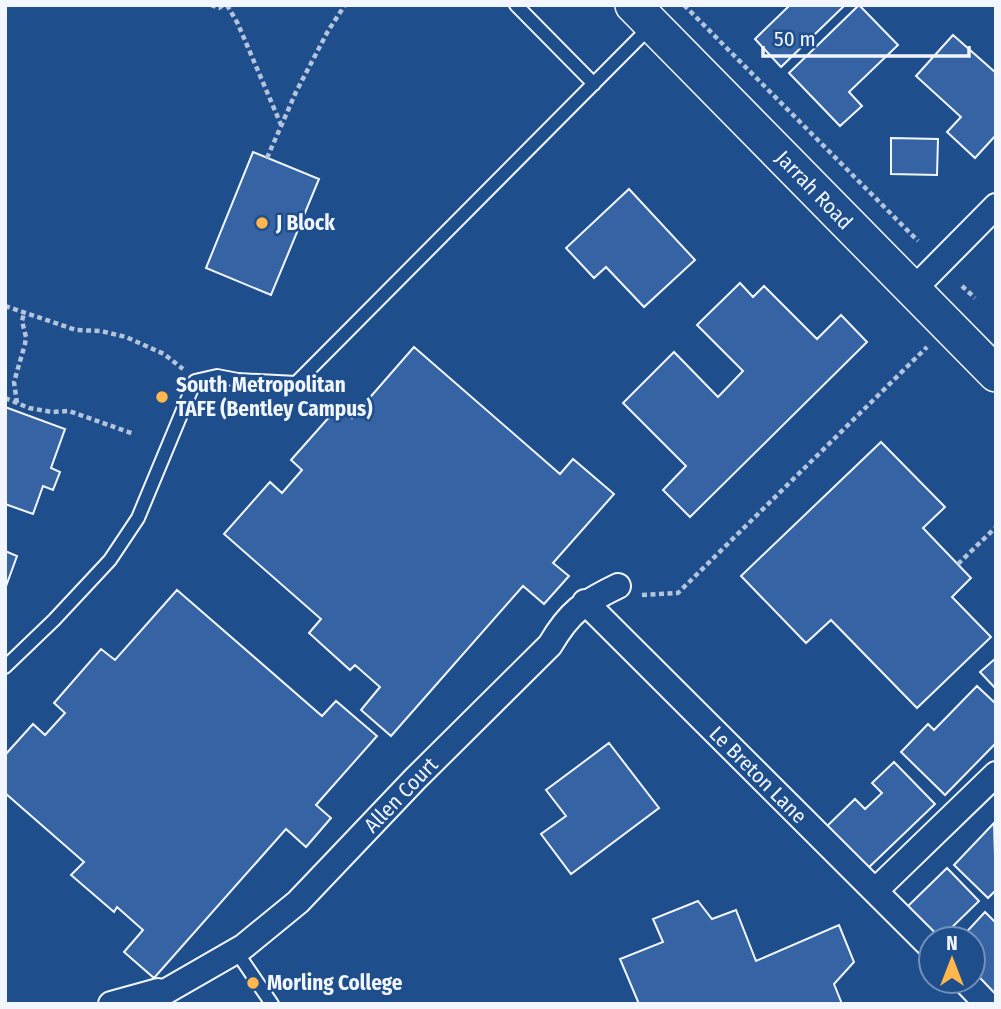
<svg xmlns="http://www.w3.org/2000/svg" width="1001" height="1009" viewBox="0 0 1001 1009" font-family="'Fira Sans Condensed',sans-serif">
	<style>
		.building { fill: #3563a3; stroke: #f2f6ff; stroke-width: 2 }
		.lines { fill: none; stroke-linecap: round; stroke-linejoin: round }
		.lane-casing { stroke: #f2f6ff; stroke-width: 16 }
		.street-casing { stroke: #f2f6ff; stroke-width: 28 }
		.secondary-casing { stroke: #f2f6ff; stroke-width: 38 }
		.path { stroke: #b3c4dc; stroke-width: 4.5; stroke-dasharray: 5 3.5; stroke-linecap: butt }
		.lane { stroke: #1f4e8c; stroke-width: 12 }
		.street { stroke: #1f4e8c; stroke-width: 24 }
		.secondary { stroke: #1f4e8c; stroke-width: 35 }
		.poi-dot { fill: #ffb74d; stroke: #1f4e8c; stroke-width: 2.5 }
		.labels { text-anchor: middle; dominant-baseline: central; stroke-width: 5; stroke-linejoin: round; paint-order: stroke }
		.street-label { font-size: 21px; fill: #f2f6ff; stroke: #1f4e8c }
		.poi-label { font-size: 21px; font-weight: bold; fill: #f2f6ff; stroke: #1f4e8c; text-anchor: start }
	</style>
	<rect width="100%" height="100%" fill="#1f4e8c"/>
	<path class="building" d="M 790,5 L 845,5 L 781,67 L 755,39 Z
		M 859,5 L 898,45 L 849,92 L 862,106 L 840,126 L 789,73 Z
		M 953,35 L 996,73 L 996,135 L 975,158 L 947,132 L 961,117 L 916,76 Z
		M 891,138 L 938,139 L 937,175 L 891,174 Z
		M 253,152 L 319,179 L 271,295 L 206,268 Z
		M 629,189 L 695,260 L 644,307 L 606,267 L 594,278 L 566,248 Z
		M 740,283 L 753,297 L 764,286 L 817,339 L 841,315 L 867,342 L 690,517 L 663,490 L 686,466 L 623,403 L 674,352 L 718,397 L 743,371 L 697,325 Z
		M 414,347 L 560,474 L 573,459 L 614,494 L 553,563 L 569,576 L 544,604 L 523,586 L 391,736 L 361,710 L 380,687 L 355,665 L 350,670 L 309,633 L 321,619 L 224,534 L 270,482 L 282,493 L 302,470 L 291,460 L 339,406 L 352,418 Z
		M 5,407 L 65,429 L 51,468 L 60,472 L 53,490 L 43,486 L 33,514 L 5,504 Z
		M 881,442 L 945,507 L 923,528 L 971,578 L 952,597 L 991,637 L 917,708 L 831,620 L 806,643 L 741,576 Z
		M 5,551 L 17,556 L 5,589 Z
		M 177,590 L 322,716 L 336,701 L 377,736 L 316,805 L 331,818 L 306,847 L 286,829 L 154,978 L 124,952 L 143,930 L 117,907 L 114,912 L 71,875 L 84,862 L 5,793 L 5,755 L 33,724 L 45,735 L 65,713 L 54,703 L 101,649 L 115,660 Z
		M 996,658 L 996,689 L 980,672 Z
		M 977,686 L 996,704 L 996,743 L 945,795 L 901,752 L 928,724 L 934,730 Z
		M 609,743 L 659,808 L 571,874 L 541,834 L 566,816 L 546,790 Z
		M 894,762 L 935,804 L 864,872 L 824,829 L 855,799 L 865,809 L 882,793 L 872,783 Z
		M 994,823 L 996,890 L 988,898 L 954,865 Z
		M 947,868 L 979,901 L 940,939 L 905,909 Z
		M 698,901 L 712,919 L 736,910 L 756,961 L 839,925 L 854,962 L 834,984 L 842,1004 L 639,1004 L 620,959 L 663,942 L 653,919 Z
		M 985,912 L 996,923 L 996,1000 L 973,979 L 973,939 L 960,939 Z"/>
	<g class="lines">
		<defs>
			<path id="lane" d="M 516,5 L 594,84
				M 5,667 L 54,620 L 110,560 L 138,518 L 195,381 L 217,376 L 238,380 L 296,383 L 652,25
				M 236,951 L 272,1004"/>
			<path id="street" d="M 912,291 L 996,206
				M 585,602 L 931,947
				M 875,891 L 996,774
				M 965,981 L 987,1004
				M 111,1004 L 158,991
				M 144,1004 L 243,947 L 298,902 L 415,779 L 550,645 C 570,611 583,603 618,586"/>
			<path id="secondary" d="M 633,5 L 996,374"/>
		</defs>
		<use href="#lane" class="lane-casing"/>
		<use href="#street" class="street-casing"/>
		<use href="#secondary" class="secondary-casing"/>
		<path class="path" d="M 211,5 L 219,8 L 223,5
			M 227,5 L 238,24 L 282,127
			M 684,5 L 918,241
			M 267,158 L 296,92 L 328,31 L 345,5
			M 962,286 L 975,298
			M 5,306 L 76,330 L 101,331 L 126,337 L 164,354 L 183,369
			M 5,398 L 29,408 L 52,412 L 69,411 L 134,434
			M 17,403 L 14,382 L 25,344 L 26,337 L 22,321 L 24,313
			M 958,564 L 996,527
			M 642,595 L 678,593 L 927,347"/>
		<use href="#lane" class="lane"/>
		<use href="#street" class="street"/>
		<use href="#secondary" class="secondary"/>
	</g>
	<g class="poi-dot">
		<circle cx="262" cy="223" r="7"/>
		<circle cx="162" cy="397" r="7"/>
		<circle cx="253" cy="983" r="7"/>
	</g>
	<g class="labels">
		<g class="street-label">
			<text transform="translate(814 190) rotate(46)">Jarrah Road</text>
			<text transform="translate(758 775) rotate(45)">Le Breton Lane</text>
			<text transform="translate(401 795) rotate(-46)">Allen Court</text>
		</g>
		<g class="poi-label">
			<text x="276" y="223">J Block</text>
			<text x="176" y="385">South Metropolitan<tspan x="176" dy="24">TAFE (Bentley Campus)</tspan></text>
			<text x="267" y="983">Morling College</text>
		</g>
	</g>
	<rect width="1001" height="1009" fill="none" stroke="#f2f6ff" stroke-width="14"/>
	<g transform="translate(952 960)"><circle r="33" fill="#1f4e8c" stroke="#7391ba" stroke-width="2"/>
	<path d="M0-5L12 26L0 18L-12 26Z" fill="#ffb74d"/>
	<text y="-10" font-size="19" font-weight="bold" text-anchor="middle" fill="#f2f6ff">N</text>
	</g>
	<path d="M763 46v10h206v-10" fill="none" stroke="#f2f6ff" stroke-width="3.5"/>
	<text x="774" y="46" font-size="21" fill="#f2f6ff" stroke="#1f4e8c" stroke-width="5" paint-order="stroke">50 m</text>
</svg>
